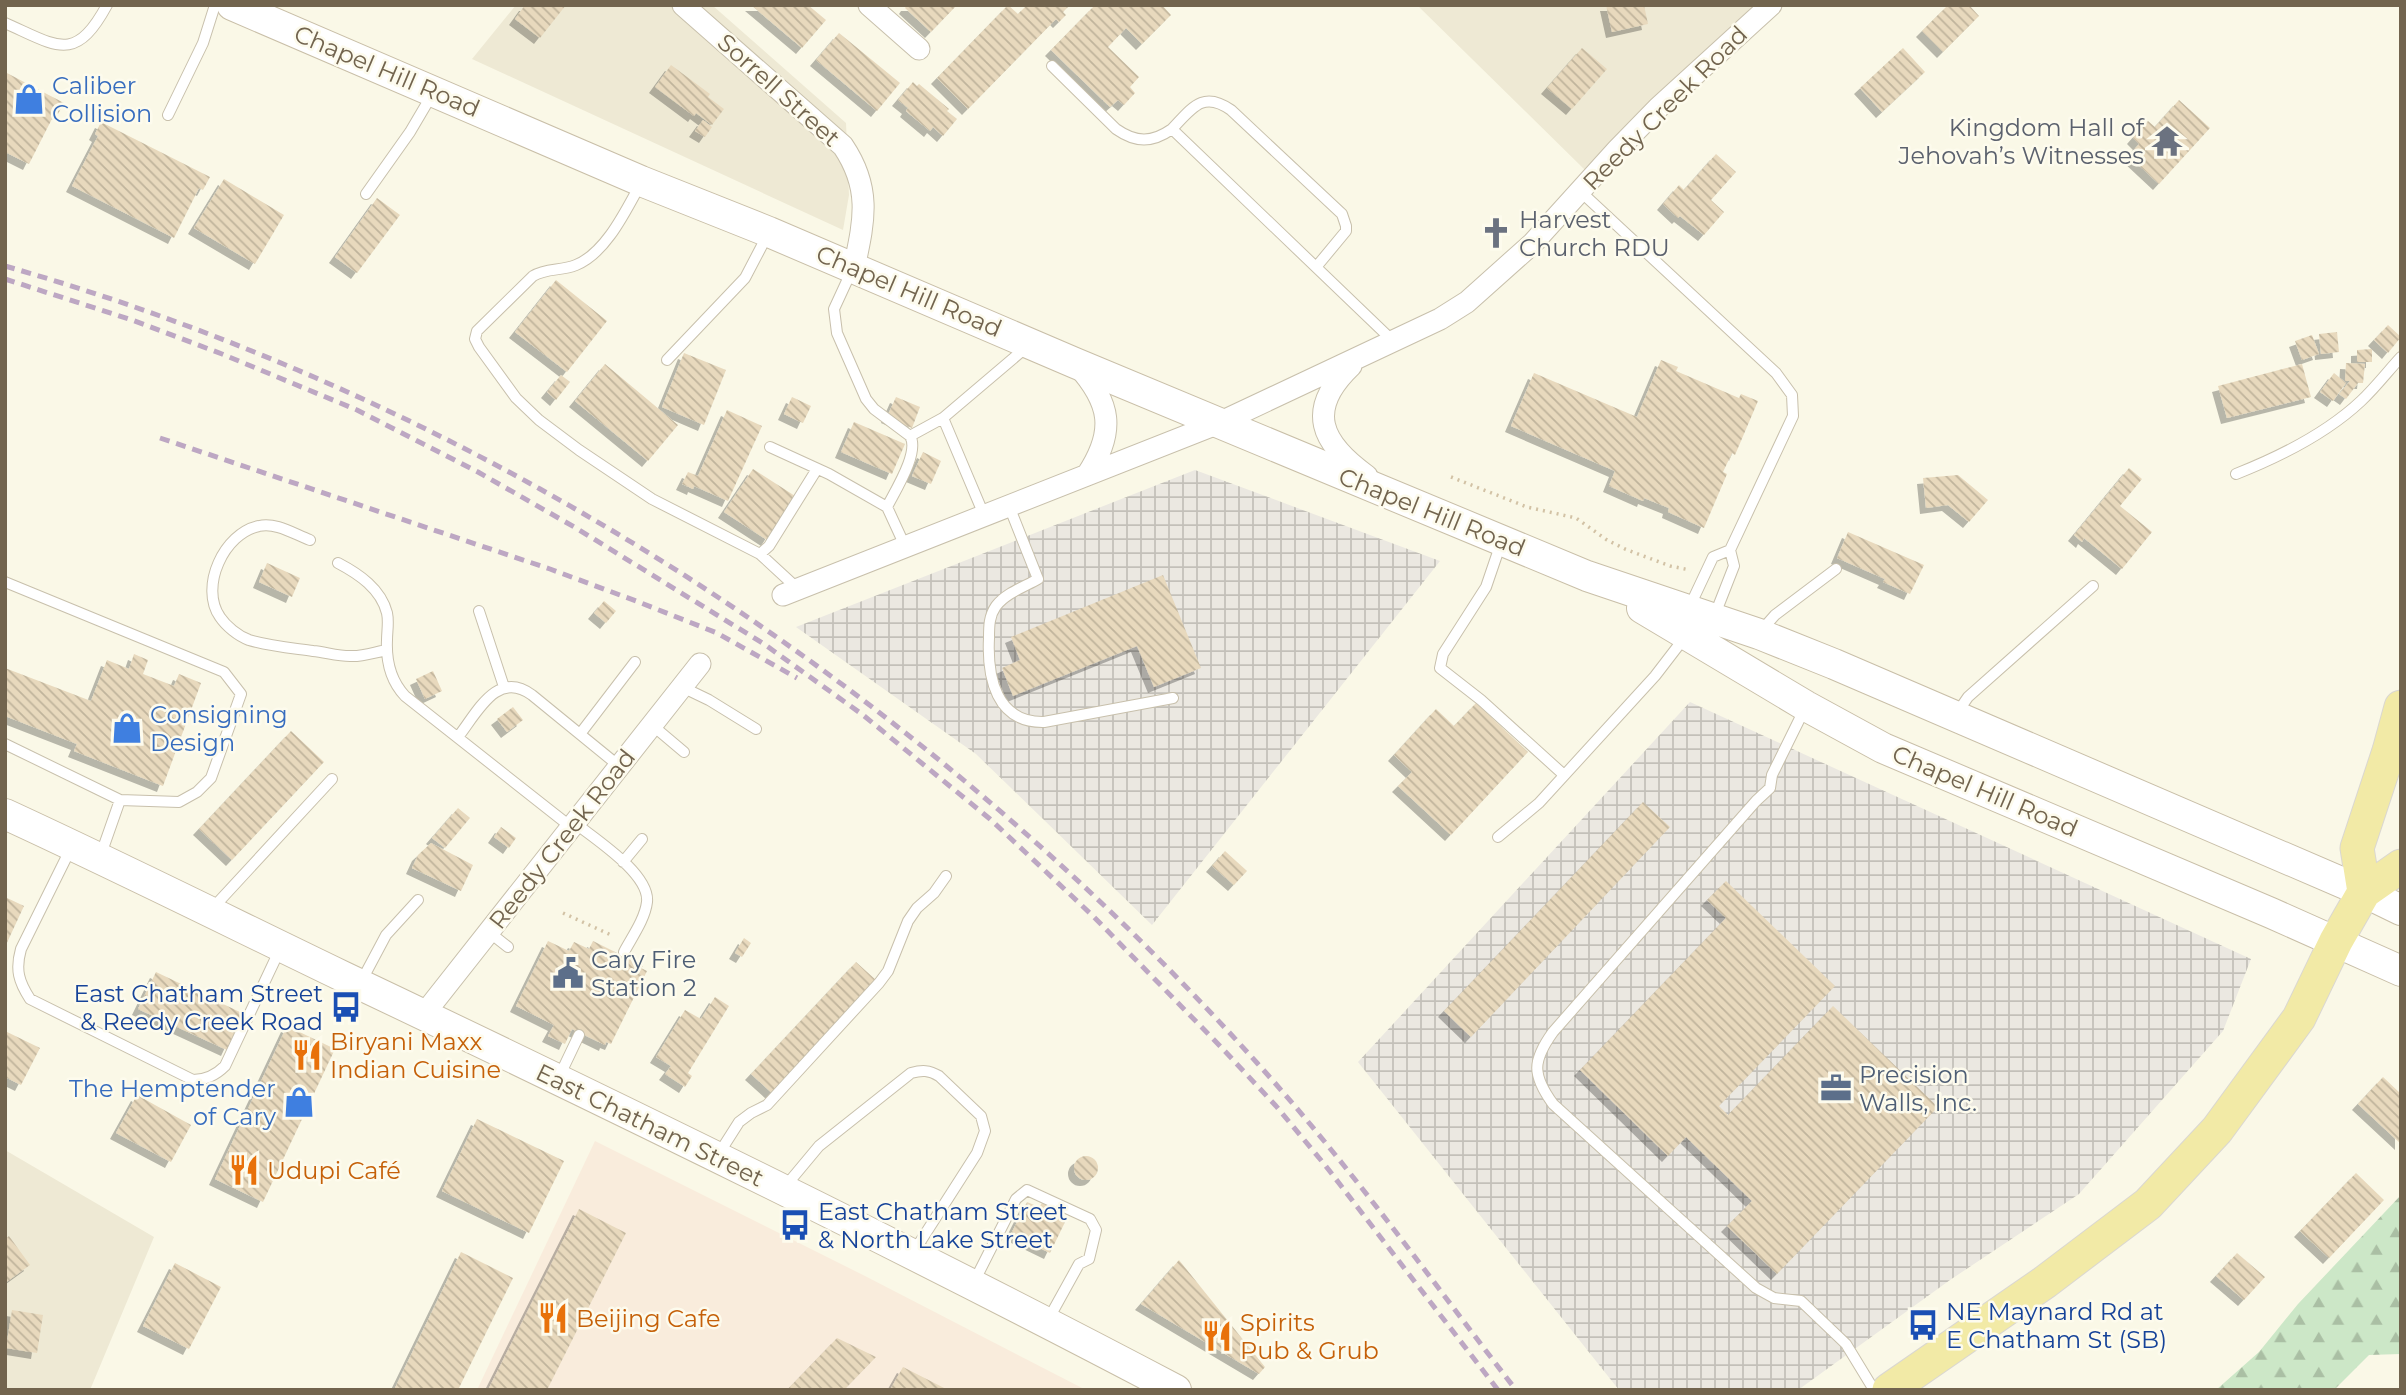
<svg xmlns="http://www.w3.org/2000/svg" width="2406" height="1395" viewBox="0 0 2406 1395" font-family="Montserrat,sans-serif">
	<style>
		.residential { fill: #eee9d4 }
		.commercial { fill: #f9ecdc }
		.industrial { fill: url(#industrial-grid) }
		.forest { fill: url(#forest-firs) }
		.building { fill: url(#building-back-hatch); filter: url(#shadow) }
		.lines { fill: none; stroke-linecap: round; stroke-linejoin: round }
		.service-casing { stroke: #c8c0ac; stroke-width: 12 }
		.minor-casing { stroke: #c8c0ac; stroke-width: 23 }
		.secondary-casing { stroke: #c9bfa8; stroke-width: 32 }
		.primary-casing { stroke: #dad7d1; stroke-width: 35 }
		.path { stroke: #d2c2a5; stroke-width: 3.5; stroke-dasharray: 2 5; stroke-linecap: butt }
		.service { stroke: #fff; stroke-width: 10 }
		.minor { stroke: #fff; stroke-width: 21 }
		.secondary { stroke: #fff; stroke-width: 30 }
		.primary { stroke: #f2eaa6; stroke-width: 33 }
		.rail { stroke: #bda7c3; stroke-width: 5; stroke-dasharray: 10 7; stroke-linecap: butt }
		.labels { text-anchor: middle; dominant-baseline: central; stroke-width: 5; stroke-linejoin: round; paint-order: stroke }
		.street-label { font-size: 24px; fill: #72644e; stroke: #fdfbed }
		.shop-label { font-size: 24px; fill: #366cbe; stroke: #fdfbed; text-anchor: start }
		.worship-label { font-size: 24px; fill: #5b616d; stroke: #fdfbed; text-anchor: end }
		.service-label { font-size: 24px; fill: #4e5e75; stroke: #fdfbed; text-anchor: start }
		.transit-label { font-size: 24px; fill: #164399; stroke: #fdfbed; text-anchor: start }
		.food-label { font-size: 24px; fill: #c56008; stroke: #fdfbed; text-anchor: start }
	</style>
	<defs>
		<pattern id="industrial-grid" width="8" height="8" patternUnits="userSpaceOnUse" patternTransform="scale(1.75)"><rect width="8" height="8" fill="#ebe8e1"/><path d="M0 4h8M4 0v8" fill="none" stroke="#c3c0b9"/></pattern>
		<pattern id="forest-firs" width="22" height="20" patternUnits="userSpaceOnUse" patternTransform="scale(1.75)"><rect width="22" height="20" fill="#cce7c7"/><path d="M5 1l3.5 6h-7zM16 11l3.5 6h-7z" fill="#aabfa4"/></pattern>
		<pattern id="building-back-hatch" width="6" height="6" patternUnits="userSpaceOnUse" patternTransform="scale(1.75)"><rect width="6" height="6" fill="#e8d9bd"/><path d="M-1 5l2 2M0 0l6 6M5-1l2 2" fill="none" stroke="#c0b49c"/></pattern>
		<filter id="shadow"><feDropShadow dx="-6" dy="6" stdDeviation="0" flood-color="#0004"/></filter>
	</defs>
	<rect width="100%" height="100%" fill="#faf8e7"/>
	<path class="residential" d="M 516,5 L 712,5 L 846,123 L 849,195 L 843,230 L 472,59 Z
		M 1417,5 L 1754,5 L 1585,170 Z
		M 5,1150 L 154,1237 L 90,1390 L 5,1390 Z"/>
	<path class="commercial" d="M 595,1141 L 865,1276 L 1086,1390 L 477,1390 Z"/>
	<path class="industrial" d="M 1195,470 L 1440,561 L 1152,925 L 976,754 L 796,627 Z
		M 1690,702 L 2251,959 L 2223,1031 L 2079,1194 L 1950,1280 L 1798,1390 L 1619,1390 L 1358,1062 Z"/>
	<path class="forest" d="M 2401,1195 L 2401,1354 L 2369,1355 L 2334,1390 L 2216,1390 L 2259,1352 L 2298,1304 Z"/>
	<path class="building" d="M 525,5 L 566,5 L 540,38 L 515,19 Z
		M 751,5 L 808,5 L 826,20 L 802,48 Z
		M 907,5 L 957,5 L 931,32 L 905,8 Z
		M 1008,5 L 1018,14 L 1027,5 L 1070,5 L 1063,12 L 1066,15 L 1059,22 L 1056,19 L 968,109 L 937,78 Z
		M 1095,5 L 1162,5 L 1171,15 L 1142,44 L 1126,28 L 1108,47 L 1139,77 L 1130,87 L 1135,93 L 1124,105 L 1118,100 L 1110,107 L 1051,50 Z
		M 1606,5 L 1644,5 L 1648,24 L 1612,32 Z
		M 1948,5 L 1969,5 L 1979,16 L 1943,52 L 1922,31 Z
		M 839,33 L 900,83 L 877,111 L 816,60 Z
		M 1582,48 L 1607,69 L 1572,109 L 1547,88 Z
		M 1903,48 L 1925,72 L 1882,112 L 1860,88 Z
		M 671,65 L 710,94 L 708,97 L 724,109 L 712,125 L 696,113 L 694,116 L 655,87 Z
		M 5,72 L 64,103 L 58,114 L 55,113 L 29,164 L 5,152 Z
		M 913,82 L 917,86 L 919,84 L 949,109 L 947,111 L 957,119 L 943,136 L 933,127 L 930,131 L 906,111 L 908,108 L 898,100 Z
		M 2179,100 L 2210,128 L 2159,184 L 2129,156 L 2139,144 L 2133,138 L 2148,121 L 2155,127 Z
		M 703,120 L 712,127 L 705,137 L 695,131 Z
		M 101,122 L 210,177 L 203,190 L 199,188 L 174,238 L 72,186 L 98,136 L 95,134 Z
		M 1716,154 L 1736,172 L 1711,200 L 1724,212 L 1704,235 L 1680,216 L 1678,218 L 1663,204 L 1679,185 L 1684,190 Z
		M 224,179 L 284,215 L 255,264 L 194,228 Z
		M 377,198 L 400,215 L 357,273 L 335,257 Z
		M 556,280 L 607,321 L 567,372 L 515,332 Z
		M 2388,325 L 2401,337 L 2388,353 L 2374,340 Z
		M 2337,332 L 2339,352 L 2321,354 L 2319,334 Z
		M 2312,335 L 2319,354 L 2302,360 L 2295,341 Z
		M 2372,349 L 2372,362 L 2357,362 L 2357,350 Z
		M 684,353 L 726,370 L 704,425 L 662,407 Z
		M 1661,360 L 1678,367 L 1676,371 L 1739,398 L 1741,394 L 1758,401 L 1735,455 L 1732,453 L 1723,472 L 1727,474 L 1704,528 L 1668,512 L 1669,508 L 1644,498 L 1643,501 L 1609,486 L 1615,471 L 1511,426 L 1534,373 L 1637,417 Z
		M 2346,363 L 2365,364 L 2363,383 L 2358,383 L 2346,399 L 2339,394 L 2350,381 L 2345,381 Z
		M 605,364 L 678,425 L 648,461 L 575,401 Z
		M 2302,364 L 2311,397 L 2227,418 L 2218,386 Z
		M 2334,373 L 2346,383 L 2333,401 L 2320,392 Z
		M 561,375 L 570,382 L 556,400 L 547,392 Z
		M 792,397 L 811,406 L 803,423 L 784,414 Z
		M 896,397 L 920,407 L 912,428 L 887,417 Z
		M 727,410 L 762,426 L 728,501 L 694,486 L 693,489 L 682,484 L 688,472 L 698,476 Z
		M 854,422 L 905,444 L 892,474 L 841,452 Z
		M 923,452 L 941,461 L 931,484 L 912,476 Z
		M 2129,468 L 2142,479 L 2120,506 L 2152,532 L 2122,569 L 2084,538 L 2082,542 L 2074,535 Z
		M 753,469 L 795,496 L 767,540 L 724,512 Z
		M 1958,475 L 1988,500 L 1969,522 L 1948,505 L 1926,508 L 1923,478 Z
		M 1848,532 L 1924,565 L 1910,594 L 1883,582 L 1885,579 L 1837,558 Z
		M 267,563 L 300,578 L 292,597 L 259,582 Z
		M 1163,575 L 1201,668 L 1154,687 L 1137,646 L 1013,696 L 1002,668 L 1020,660 L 1011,637 Z
		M 604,601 L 616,611 L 606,623 L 594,613 Z
		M 134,654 L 148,660 L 143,674 L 174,686 L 179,674 L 201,683 L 163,786 L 74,751 L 77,744 L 5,716 L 5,668 L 91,701 L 107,660 L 129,669 Z
		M 433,671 L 442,691 L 425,699 L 416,679 Z
		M 1476,703 L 1528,752 L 1451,835 L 1398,786 L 1412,772 L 1394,755 L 1436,709 L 1454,726 Z
		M 513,707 L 523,720 L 507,732 L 497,719 Z
		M 291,731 L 324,762 L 232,860 L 199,829 Z
		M 1643,802 L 1670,827 L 1471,1037 L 1444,1011 Z
		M 458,808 L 470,818 L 445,848 L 432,838 Z
		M 501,827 L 516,838 L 509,848 L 494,837 Z
		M 431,843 L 473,865 L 461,891 L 412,868 L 418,855 Z
		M 1225,851 L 1247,871 L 1234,885 L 1212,866 Z
		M 1726,881 L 1835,986 L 1719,1106 L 1728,1115 L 1833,1006 L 1938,1107 L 1777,1274 L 1727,1226 L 1752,1201 L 1686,1137 L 1668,1156 L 1580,1070 L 1726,918 L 1707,900 Z
		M 5,897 L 24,906 L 5,947 Z
		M 744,938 L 751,943 L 742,957 L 735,953 Z
		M 548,941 L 569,951 L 574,942 L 589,949 L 593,941 L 643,966 L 641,968 L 647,971 L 611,1044 L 606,1042 L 605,1045 L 572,1029 L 565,1044 L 548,1036 L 554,1025 L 516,1006 Z
		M 856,962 L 877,981 L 772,1093 L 751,1074 Z
		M 156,972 L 244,1014 L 227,1050 L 138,1009 Z
		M 715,997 L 729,1006 L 688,1073 L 692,1076 L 685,1087 L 665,1074 L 671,1066 L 656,1057 L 685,1010 L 701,1019 Z
		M 287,1026 L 335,1049 L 263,1202 L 215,1179 Z
		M 5,1031 L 40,1048 L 21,1085 L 5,1077 Z
		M 2383,1077 L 2401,1094 L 2401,1144 L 2358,1104 Z
		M 137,1095 L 191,1125 L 171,1162 L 116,1133 Z
		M 477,1119 L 564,1161 L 529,1233 L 442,1191 Z
		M1074 1168a12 12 0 1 1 24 0a12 12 0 1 1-24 0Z
		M 2356,1173 L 2384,1200 L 2329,1258 L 2300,1231 Z
		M 1027,1202 L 1039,1207 L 1042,1203 L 1052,1208 L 1050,1212 L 1066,1220 L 1050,1253 L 1011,1234 Z
		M 579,1209 L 626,1233 L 547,1390 L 488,1390 Z
		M 9,1236 L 30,1265 L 5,1283 L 5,1239 Z
		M 461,1252 L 513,1278 L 458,1390 L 394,1390 Z
		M 2237,1253 L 2265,1277 L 2244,1300 L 2216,1276 Z
		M 1179,1260 L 1265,1367 L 1259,1374 L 1141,1304 Z
		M 175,1263 L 221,1287 L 189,1349 L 143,1326 Z
		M 12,1310 L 43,1315 L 37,1353 L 6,1348 Z
		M 837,1338 L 876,1357 L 844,1390 L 787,1390 Z
		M 903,1367 L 948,1390 L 890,1390 Z"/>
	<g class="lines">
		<defs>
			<path id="service" d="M 5,23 C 57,46 75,64 107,5
				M 1052,66 L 1116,129 C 1136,143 1152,143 1172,129
				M 168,115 L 203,43 L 215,5
				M 641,183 C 626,210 606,253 576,265 C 561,271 546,268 533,276 L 477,331 L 475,339 L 479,347 L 516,398 L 539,420 L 579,450 L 652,499 L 760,554 L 769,546 L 817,469
				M 1580,191 L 1776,373 L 1792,395 L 1793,416 L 1730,550 L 1734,566 L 1714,617
				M 366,194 L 410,132 L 433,93
				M 1317,266 L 1346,231 L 1346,226 L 1342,214 L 1231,110 C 1203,90 1192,108 1172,129 L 1394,342
				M 852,270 L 834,309 L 837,333 L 866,399 L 874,409 L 910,436 C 920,452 895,491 887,507
				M 667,360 L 745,278 L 768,234
				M 910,436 L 943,418
				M 770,447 L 829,474 L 887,507 L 905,546
				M 2236,474 C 2279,457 2327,433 2361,401 C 2375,388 2388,371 2401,357
				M 1009,506 L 1038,579 C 1024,587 1006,593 996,606 C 989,616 989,626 989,638 C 987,677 996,723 1044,722 L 1173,698
				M 984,515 L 943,418 L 1029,345
				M 310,540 C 294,534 276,522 259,526 C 224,533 199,587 220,617 C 226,626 238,636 249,640 C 269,646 292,648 313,651 C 325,652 337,656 350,656 C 362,657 375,652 387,650
				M 1501,543 L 1486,587 L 1443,654 L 1440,668 L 1481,700 L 1564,775
				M 760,554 L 798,589
				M 338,563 C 359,574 381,589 387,613 C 389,622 387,631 387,640 C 386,661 391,681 405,696 L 571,827
				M 5,582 L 224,672 L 241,694 L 211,778 L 197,792 L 179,802 L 120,800 L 100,857
				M 1689,608 L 1713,557 L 1730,550
				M 479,611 L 504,687
				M 1760,632 L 1775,615 L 1836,569
				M 682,687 L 709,700 L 756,729
				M 1806,706 L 1772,775 L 1770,788 L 1756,801 L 1553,1032 C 1532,1061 1532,1075 1553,1104 L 1756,1288 L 1774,1298 L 1801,1301 L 1846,1344 L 1874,1390
				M 1957,713 L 1968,697 L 2093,586
				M 652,725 L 684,752
				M 580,734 L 635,662
				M 458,737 C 477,713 497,669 532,695 L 619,766
				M 5,744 L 120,800
				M 575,823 C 595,839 650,874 647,902 C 645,919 632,937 624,952
				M 1498,837 L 1539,803 L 1655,676 L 1685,637
				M 72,846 L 21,949 C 15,970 19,982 30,999 L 193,1080 C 206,1080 216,1075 225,1066 L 281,947
				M 623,862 L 642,839
				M 211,910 L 332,779
				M 489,932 L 508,947
				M 361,982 L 386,935 L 418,900
				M 559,1077 L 579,1035
				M 718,1155 L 739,1122 L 751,1113 L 767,1105 L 879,983 L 888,971 L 908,921 L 917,908 L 934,893 L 946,876
				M 784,1188 L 819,1146 L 911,1073 C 922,1070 929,1070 939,1076 L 981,1116 L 985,1131 L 977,1153 L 913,1253
				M 973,1284 L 1016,1199 L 1027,1190 L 1090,1219 L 1096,1230 L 1089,1259 L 1079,1264 L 1048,1320"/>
			<path id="minor" d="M 683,5 L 843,146 C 872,189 864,221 854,268
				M 869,5 L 919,49
				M 1077,365 C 1111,403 1116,431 1087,475
				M 1351,366 C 1305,410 1321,443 1367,476
				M 783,595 L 1219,423 L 1440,319 L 1467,302 L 1533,243 L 1618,149 L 1658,108 L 1771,5
				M 424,1014 L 700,664"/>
			<path id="secondary" d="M 232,5 L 641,181 L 769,232 L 1075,363 L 1587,576 L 1759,634 L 1834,664 L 2364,892 L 2401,910
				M 1642,608 L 1806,706 L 1883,748 L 2271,913 L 2401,971
				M 5,814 C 118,866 230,922 342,976 C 622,1109 901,1245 1176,1390"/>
			<path id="primary" d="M 2364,892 L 2357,848 L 2389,751 L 2401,707
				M 1889,1390 L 2045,1282 L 2148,1204 L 2217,1130 L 2299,1018 L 2336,941 L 2364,892 L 2401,866"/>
		</defs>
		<use href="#service" class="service-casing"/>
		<use href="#minor" class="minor-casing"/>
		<use href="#secondary" class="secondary-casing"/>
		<use href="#primary" class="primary-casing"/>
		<path class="path" d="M 1451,477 L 1527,507 L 1576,518 L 1607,540 L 1625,549 L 1670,566 L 1690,570
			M 563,913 L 611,935"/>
		<use href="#service" class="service"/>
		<use href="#minor" class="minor"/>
		<use href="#secondary" class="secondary"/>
		<use href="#primary" class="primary"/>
		<path class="rail" d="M 5,266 C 488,404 924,692 1258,1064 C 1351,1167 1431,1280 1516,1390
			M 5,279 L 132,320 L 222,354 L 357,410 L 478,472 L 576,528 L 764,644 L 863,715 L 990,819 L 1093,916 L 1221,1047 L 1276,1106 L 1325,1165 L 1498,1390
			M 160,438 L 550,569 L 636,601 L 717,633 L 797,678"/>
	</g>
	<defs>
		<symbol id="shop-bare" viewBox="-9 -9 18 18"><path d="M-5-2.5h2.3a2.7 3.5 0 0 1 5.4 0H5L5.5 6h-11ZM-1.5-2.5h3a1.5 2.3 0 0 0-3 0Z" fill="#3f7fe0" stroke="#fdfbed" stroke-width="2.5" paint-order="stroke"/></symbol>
		<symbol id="temple-bare" viewBox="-9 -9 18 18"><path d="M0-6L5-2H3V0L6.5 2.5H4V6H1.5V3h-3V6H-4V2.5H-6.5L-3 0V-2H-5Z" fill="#6b7280" stroke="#fdfbed" stroke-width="2.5" paint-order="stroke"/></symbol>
		<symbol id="church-bare" viewBox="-9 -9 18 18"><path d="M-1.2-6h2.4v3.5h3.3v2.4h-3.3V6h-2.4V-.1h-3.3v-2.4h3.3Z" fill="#6b7280" stroke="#fdfbed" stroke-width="2.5" paint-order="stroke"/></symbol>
		<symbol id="civic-bare" viewBox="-9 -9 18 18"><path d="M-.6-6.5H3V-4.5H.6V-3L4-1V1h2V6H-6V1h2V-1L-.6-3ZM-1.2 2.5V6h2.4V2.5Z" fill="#5c6f8a" stroke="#fdfbed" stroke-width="2.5" paint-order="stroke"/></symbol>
		<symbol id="bus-bare" viewBox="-9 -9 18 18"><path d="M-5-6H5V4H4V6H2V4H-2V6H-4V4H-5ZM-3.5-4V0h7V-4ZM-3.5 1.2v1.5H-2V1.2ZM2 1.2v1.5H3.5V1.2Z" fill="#1a4fb4" stroke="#fdfbed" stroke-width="2.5" paint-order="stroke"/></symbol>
		<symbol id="restaurant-bare" viewBox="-9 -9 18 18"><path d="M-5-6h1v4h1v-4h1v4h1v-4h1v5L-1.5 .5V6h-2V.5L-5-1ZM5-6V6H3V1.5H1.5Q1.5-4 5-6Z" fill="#e8710a" stroke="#fdfbed" stroke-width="2.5" paint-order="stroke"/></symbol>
		<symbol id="office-bare" viewBox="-9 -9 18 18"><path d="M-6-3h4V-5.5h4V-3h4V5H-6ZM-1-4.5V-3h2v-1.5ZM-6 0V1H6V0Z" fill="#5c6f8a" stroke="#fdfbed" stroke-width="2.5" paint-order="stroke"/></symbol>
	</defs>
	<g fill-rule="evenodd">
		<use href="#shop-bare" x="7" y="77" width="44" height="44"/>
		<use href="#temple-bare" x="2145" y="119" width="44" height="44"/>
		<use href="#church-bare" x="1474" y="211" width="44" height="44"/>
		<use href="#shop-bare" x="105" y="706" width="44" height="44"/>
		<use href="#civic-bare" x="546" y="951" width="44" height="44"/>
		<use href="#bus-bare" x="324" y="985" width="44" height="44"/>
		<use href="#restaurant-bare" x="285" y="1033" width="44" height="44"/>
		<use href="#office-bare" x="1814" y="1066" width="44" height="44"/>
		<use href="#shop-bare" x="277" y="1080" width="44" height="44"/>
		<use href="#restaurant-bare" x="222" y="1148" width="44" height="44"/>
		<use href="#bus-bare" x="773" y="1203" width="44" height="44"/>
		<use href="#restaurant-bare" x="531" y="1296" width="44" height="44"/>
		<use href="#bus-bare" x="1901" y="1303" width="44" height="44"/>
		<use href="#restaurant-bare" x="1195" y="1314" width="44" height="44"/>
	</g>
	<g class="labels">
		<g class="street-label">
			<text transform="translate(387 71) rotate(23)">Chapel Hill Road</text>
			<text transform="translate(779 90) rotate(42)">Sorrell Street</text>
			<text transform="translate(1665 108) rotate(-45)">Reedy Creek Road</text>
			<text transform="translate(909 291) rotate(23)">Chapel Hill Road</text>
			<text transform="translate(1432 512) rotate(22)">Chapel Hill Road</text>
			<text transform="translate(1985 791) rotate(23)">Chapel Hill Road</text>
			<text transform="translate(562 839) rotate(-52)">Reedy Creek Road</text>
			<text transform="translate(650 1125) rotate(26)">East Chatham Street</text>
		</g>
		<g class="shop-label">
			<text x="52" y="85">Caliber<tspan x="52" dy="28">Collision</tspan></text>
			<text x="150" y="714">Consigning<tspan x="150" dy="28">Design</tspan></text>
			<text x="276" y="1088" text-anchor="end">The Hemptender<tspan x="276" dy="28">of Cary</tspan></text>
		</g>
		<g class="worship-label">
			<text x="2144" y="127">Kingdom Hall of<tspan x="2144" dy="28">Jehovah’s Witnesses</tspan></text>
			<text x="1519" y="219" text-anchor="start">Harvest<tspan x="1519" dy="28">Church RDU</tspan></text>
		</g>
		<g class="service-label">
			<text x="591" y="959">Cary Fire<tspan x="591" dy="28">Station 2</tspan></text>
			<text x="1859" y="1074">Precision<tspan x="1859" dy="28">Walls, Inc.</tspan></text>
		</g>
		<g class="transit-label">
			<text x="323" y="993" text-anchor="end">East Chatham Street<tspan x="323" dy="28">&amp; Reedy Creek Road</tspan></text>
			<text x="818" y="1211">East Chatham Street<tspan x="818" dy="28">&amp; North Lake Street</tspan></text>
			<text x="1946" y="1311">NE Maynard Rd at<tspan x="1946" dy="28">E Chatham St (SB)</tspan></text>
		</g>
		<g class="food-label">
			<text x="330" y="1041">Biryani Maxx<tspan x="330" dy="28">Indian Cuisine</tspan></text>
			<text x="267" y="1170">Udupi Café</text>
			<text x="576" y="1318">Beijing Cafe</text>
			<text x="1240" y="1322">Spirits<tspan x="1240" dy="28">Pub &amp; Grub</tspan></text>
		</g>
	</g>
	<rect width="2406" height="1395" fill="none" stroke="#72644e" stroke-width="14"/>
</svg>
